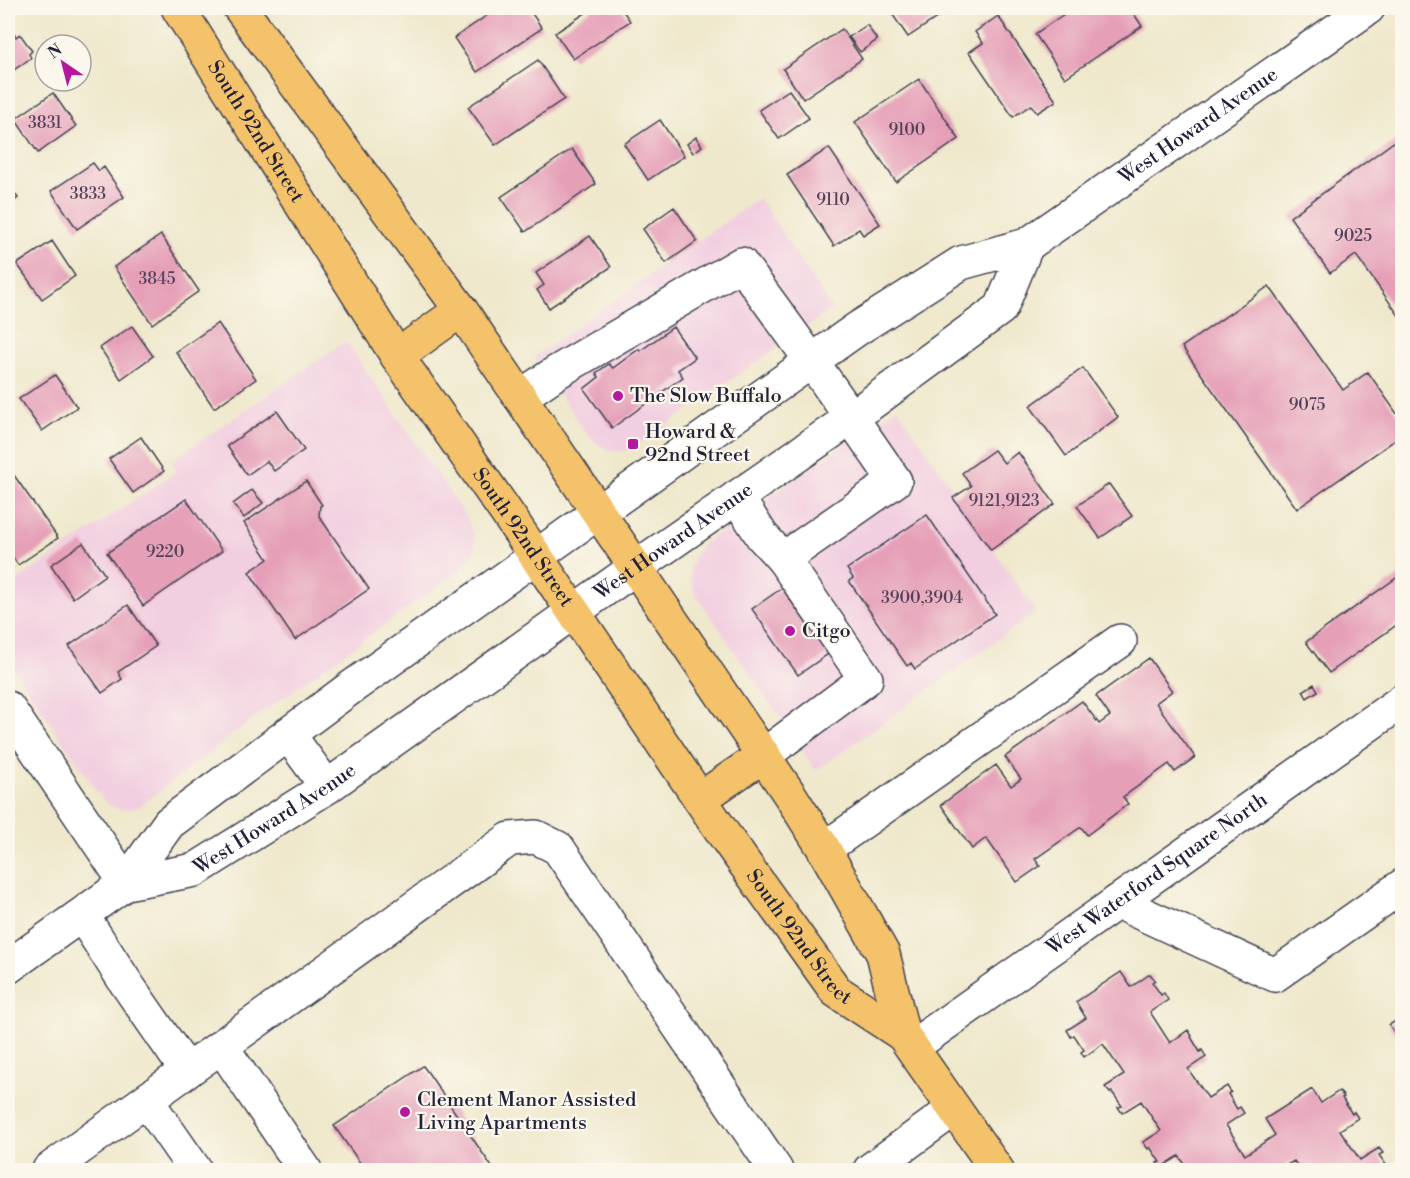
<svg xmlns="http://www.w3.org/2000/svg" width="1410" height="1178" viewBox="0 0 1410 1178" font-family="'Libre Bodoni',serif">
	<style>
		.built { fill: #f2cfe0 }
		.building { fill: #e59fb7 }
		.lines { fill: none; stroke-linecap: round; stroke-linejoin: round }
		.minor-casing { stroke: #414051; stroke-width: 36 }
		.major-casing { stroke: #414051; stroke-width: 36 }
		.minor { stroke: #fff; stroke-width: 33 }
		.major { stroke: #f3c26a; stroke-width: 33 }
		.poi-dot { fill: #b5179e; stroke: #fbf7ec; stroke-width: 2 }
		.labels { text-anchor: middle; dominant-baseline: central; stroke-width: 4.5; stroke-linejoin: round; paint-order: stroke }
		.number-label { font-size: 16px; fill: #53415a }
		.street-label { font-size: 20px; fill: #22223b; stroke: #fbf7ec }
		.poi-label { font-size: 20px; fill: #22223b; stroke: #fbf7ec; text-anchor: start }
	</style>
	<rect width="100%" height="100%" fill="#fbf7ec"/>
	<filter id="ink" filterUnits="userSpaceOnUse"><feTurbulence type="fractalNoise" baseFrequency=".0167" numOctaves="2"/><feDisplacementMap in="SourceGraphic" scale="12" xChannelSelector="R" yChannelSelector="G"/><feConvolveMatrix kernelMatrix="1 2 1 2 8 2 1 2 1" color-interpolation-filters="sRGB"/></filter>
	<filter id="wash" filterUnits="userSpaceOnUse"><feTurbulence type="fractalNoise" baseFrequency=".008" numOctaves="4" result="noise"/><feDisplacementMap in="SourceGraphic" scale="24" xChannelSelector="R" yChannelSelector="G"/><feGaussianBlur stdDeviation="1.35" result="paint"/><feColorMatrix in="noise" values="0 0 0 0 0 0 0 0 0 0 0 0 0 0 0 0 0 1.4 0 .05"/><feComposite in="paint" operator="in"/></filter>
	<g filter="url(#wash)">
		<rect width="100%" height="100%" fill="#efe8cc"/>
		<path class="built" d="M 759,198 L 832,309 L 635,447 L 622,452 L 609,450 L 599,445 L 589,437 L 534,357 Z
			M 346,341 L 467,518 L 474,535 L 475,548 L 468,561 L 458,572 L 253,719 L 139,807 L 130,809 L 119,809 L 110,806 L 100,796 L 8,660 L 8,587 L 177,471 L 171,461 Z
			M 897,407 L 1036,612 L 816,771 L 697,596 L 690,579 L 691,566 L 694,556 L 701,545 Z"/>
		<g id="blocks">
			<path class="building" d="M 498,8 L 528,8 L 542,28 L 477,72 L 454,38 Z
				M 593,8 L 621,8 L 630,21 L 573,59 L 555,33 Z
				M 888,8 L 940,8 L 944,13 L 908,37 Z
				M 1073,8 L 1130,8 L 1142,26 L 1065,78 L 1035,34 Z
				M 998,16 L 1056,101 L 1037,113 L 1031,105 L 1013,117 L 969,52 L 983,43 L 975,32 Z
				M 8,25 L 16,37 L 20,34 L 32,51 L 29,54 L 31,58 L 8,74 Z
				M 867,25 L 877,40 L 860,52 L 849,37 Z
				M 842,29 L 862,59 L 803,99 L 783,69 Z
				M 538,60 L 564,99 L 495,145 L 468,107 Z
				M 919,79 L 959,139 L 896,182 L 855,122 Z
				M 789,90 L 809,118 L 779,139 L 759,110 Z
				M 53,93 L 76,126 L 38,153 L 15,119 Z
				M 660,120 L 684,156 L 648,180 L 624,144 Z
				M 1402,136 L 1402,320 L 1356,255 L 1330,273 L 1290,217 Z
				M 696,137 L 702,146 L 693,153 L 687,144 Z
				M 829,148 L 880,224 L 863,235 L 859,229 L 834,246 L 787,175 Z
				M 572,149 L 596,184 L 525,232 L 501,197 Z
				M 93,163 L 99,171 L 104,167 L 124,197 L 77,229 L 51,191 Z
				M 8,184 L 18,198 L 8,205 Z
				M 674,207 L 697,241 L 666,263 L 643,229 Z
				M 161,235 L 199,291 L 152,324 L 114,267 Z
				M 590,236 L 611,267 L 549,308 L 537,290 L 544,285 L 536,273 Z
				M 52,241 L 75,276 L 42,299 L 17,264 Z
				M 1269,286 L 1343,390 L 1368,372 L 1402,421 L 1402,435 L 1297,509 L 1182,347 Z
				M 218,323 L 256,379 L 214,408 L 176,352 Z
				M 132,326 L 153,356 L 121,379 L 100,348 Z
				M 673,327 L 695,358 L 678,370 L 683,377 L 612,428 L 584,389 L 599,377 L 596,373 L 609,364 L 613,368 L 639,349 L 640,351 Z
				M 1083,368 L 1118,417 L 1066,456 L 1030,406 Z
				M 55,375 L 77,407 L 42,431 L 19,399 Z
				M 277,411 L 304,450 L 274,471 L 267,461 L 247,475 L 227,446 Z
				M 141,437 L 164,471 L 133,493 L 109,459 Z
				M 994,450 L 1004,463 L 1018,452 L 1055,504 L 991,550 L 953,498 L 971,486 L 962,473 Z
				M 11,471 L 58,538 L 18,565 L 8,550 L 8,473 Z
				M 306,481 L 322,505 L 320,506 L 319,516 L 369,589 L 295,640 L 249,572 L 268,559 L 244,523 Z
				M 1109,484 L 1132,516 L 1100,538 L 1077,506 Z
				M 252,490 L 263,503 L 244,518 L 233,504 Z
				M 186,499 L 222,551 L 143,606 L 107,553 Z
				M 927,515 L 995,614 L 915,669 L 911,663 L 907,666 L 849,581 L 853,578 L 847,569 Z
				M 83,543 L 105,575 L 73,598 L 51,565 Z
				M 1402,574 L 1402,621 L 1329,673 L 1306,642 Z
				M 782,588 L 828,654 L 798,675 L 752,609 Z
				M 128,605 L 156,646 L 118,672 L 122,679 L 102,693 L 69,646 Z
				M 1149,658 L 1172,691 L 1156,703 L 1195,757 L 1175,772 L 1169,764 L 1123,797 L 1128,804 L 1087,835 L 1081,827 L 1035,859 L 1040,866 L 1017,882 L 986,838 L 972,849 L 941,805 L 996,765 L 1011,786 L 1021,779 L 1005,757 L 1082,701 L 1099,724 L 1110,716 L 1096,696 Z
				M 1314,684 L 1318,691 L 1307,698 L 1303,691 Z
				M 1121,972 L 1131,987 L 1150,974 L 1155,980 L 1152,982 L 1161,995 L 1164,993 L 1168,1000 L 1150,1012 L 1170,1043 L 1188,1030 L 1192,1036 L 1191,1037 L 1200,1052 L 1202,1050 L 1206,1057 L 1188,1069 L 1208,1098 L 1227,1086 L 1231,1092 L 1228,1094 L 1237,1109 L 1240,1107 L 1244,1113 L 1226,1125 L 1245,1155 L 1275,1135 L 1265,1119 L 1312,1089 L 1321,1103 L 1339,1091 L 1344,1097 L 1342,1098 L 1352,1114 L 1354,1112 L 1358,1118 L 1340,1130 L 1360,1160 L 1379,1148 L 1383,1153 L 1379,1155 L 1389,1169 L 1392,1167 L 1394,1170 L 1300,1170 L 1294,1161 L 1278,1170 L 1189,1170 L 1179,1156 L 1160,1168 L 1157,1163 L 1160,1162 L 1150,1147 L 1148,1149 L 1143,1142 L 1161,1131 L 1141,1101 L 1122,1113 L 1118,1107 L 1122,1106 L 1112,1092 L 1110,1093 L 1105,1087 L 1124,1075 L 1103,1044 L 1084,1057 L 1081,1052 L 1084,1050 L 1074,1035 L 1071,1037 L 1067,1030 L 1086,1018 L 1076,1002 Z
				M 1402,1017 L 1402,1037 L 1399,1031 L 1395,1033 L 1389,1025 Z
				M 423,1066 L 429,1074 L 494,1170 L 365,1170 L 334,1126 Z"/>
		</g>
	</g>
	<g filter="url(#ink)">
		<use href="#blocks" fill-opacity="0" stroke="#414051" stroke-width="1.5"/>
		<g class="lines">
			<defs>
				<g id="minor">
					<path d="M 520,397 L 557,372 L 741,264 C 794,335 845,408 895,481 L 783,559 L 866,679 L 764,755"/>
					<path d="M 737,497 L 762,536 L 783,559"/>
					<path d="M 8,708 L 126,883"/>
					<path d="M 288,734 L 327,787"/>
					<path d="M 824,849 L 1120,641"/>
					<path id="s1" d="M 126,883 L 195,870 L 327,787 L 635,568 L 851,418 L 1001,308 L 1027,245"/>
					<path d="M 1117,902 L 1275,975 L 1402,886"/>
					<path d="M 82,915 L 126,983 L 187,1071"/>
					<path id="s2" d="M 8,967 L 126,883 L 169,823 L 349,689 L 857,329 L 961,263 L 1027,245 L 1368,8"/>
					<path d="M 222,1047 L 305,1170"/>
					<path id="s3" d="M 912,1047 L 1402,701"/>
					<path d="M 147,1101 L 195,1170"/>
					<path d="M 49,1170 L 510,839 L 536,837 L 558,848 L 776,1170"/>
					<path d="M 870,1170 L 954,1109"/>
				</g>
				<g id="major">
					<path id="s4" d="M 178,8 L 397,356 L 506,512 L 727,839 L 836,991 L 903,1035"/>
					<path d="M 240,8 L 461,310 L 790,795 L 824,849 L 883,954 L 903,1035 L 997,1170"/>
					<path d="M 397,356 L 461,310"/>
					<path d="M 700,799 L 764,755"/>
				</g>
			</defs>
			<use href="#minor" class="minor-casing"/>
			<use href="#major" class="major-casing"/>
			<use href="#minor" class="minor"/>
			<use href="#major" class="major"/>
		</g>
	</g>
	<g class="poi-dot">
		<circle cx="618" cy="396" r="6"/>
		<rect x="627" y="438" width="12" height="12" rx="3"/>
		<circle cx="790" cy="631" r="6"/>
		<circle cx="405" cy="1112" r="6"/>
	</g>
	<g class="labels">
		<g class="number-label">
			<text x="45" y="123">3831</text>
			<text x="907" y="130">9100</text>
			<text x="88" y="194">3833</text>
			<text x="833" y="200">9110</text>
			<text x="1353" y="236">9025</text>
			<text x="157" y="279">3845</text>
			<text x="1307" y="405">9075</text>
			<text x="1004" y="501">9121,9123</text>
			<text x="165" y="552">9220</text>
			<text x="922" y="598">3900,3904</text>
		</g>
		<g class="street-label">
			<text stroke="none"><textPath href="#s2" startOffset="1466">West Howard Avenue</textPath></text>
			<text stroke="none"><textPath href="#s4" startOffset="146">South 92nd Street</textPath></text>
			<text stroke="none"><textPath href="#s4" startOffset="632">South 92nd Street</textPath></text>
			<text stroke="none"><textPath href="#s1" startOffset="651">West Howard Avenue</textPath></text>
			<text stroke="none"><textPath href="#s1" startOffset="165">West Howard Avenue</textPath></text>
			<text stroke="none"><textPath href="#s3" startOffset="300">West Waterford Square North</textPath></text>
			<text stroke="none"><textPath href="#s4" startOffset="1118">South 92nd Street</textPath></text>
		</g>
		<g class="poi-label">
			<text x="630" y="396">The Slow Buffalo</text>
			<text x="645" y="432">Howard &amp;<tspan x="645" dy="23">92nd Street</tspan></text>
			<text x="802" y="631">Citgo</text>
			<text x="417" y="1100">Clement Manor Assisted<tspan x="417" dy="23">Living Apartments</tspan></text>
		</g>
	</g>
	<rect width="1410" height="1178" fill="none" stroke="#fbf7ec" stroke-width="30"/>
	<g transform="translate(63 63) rotate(325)"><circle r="28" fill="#fbf7ec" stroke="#a4a2a5" stroke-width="1.5"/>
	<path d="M0-4.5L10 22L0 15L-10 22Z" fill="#b5179e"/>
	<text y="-9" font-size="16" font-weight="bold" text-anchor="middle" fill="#22223b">N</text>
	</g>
</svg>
